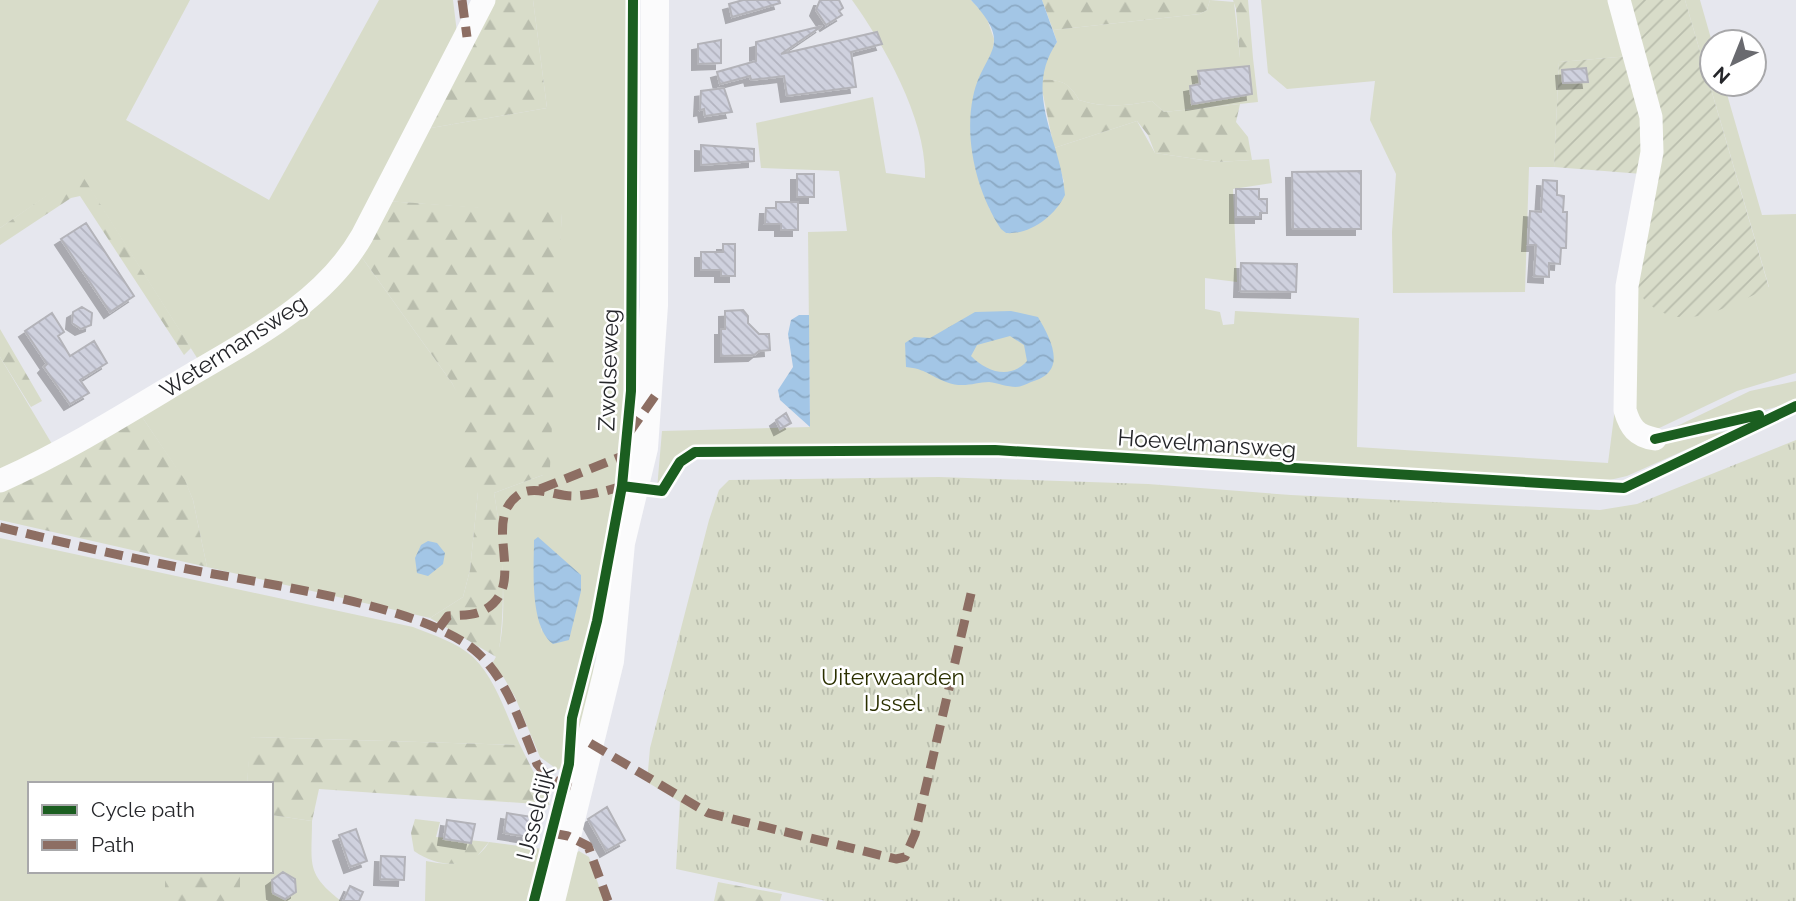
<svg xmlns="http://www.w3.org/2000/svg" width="1796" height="901" viewBox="0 0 1796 901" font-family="Raleway,sans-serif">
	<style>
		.grass { fill: #d8dcc9; fill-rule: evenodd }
		.forest { fill: url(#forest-firs) }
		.park { fill: url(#park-tufts) }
		.garden { fill: url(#garden-furrows) }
		.water { fill: url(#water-waves); fill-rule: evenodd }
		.building { fill: url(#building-back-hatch); stroke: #b3b3b9; stroke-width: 2; filter: url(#shadow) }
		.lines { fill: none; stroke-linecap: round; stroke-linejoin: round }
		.minor { stroke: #fbfbfc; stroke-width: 23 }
		.major { stroke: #fbfbfc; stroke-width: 28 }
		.quiet { stroke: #8d6e63; stroke-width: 9; stroke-dasharray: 18 9; stroke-linecap: butt }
		.cycleway-casing { stroke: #fff; stroke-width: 15 }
		.cycleway { stroke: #1b5e20; stroke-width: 10 }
		.labels { text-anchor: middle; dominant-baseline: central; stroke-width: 5; stroke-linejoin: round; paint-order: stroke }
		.street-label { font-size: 23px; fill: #25262a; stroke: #fff }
		.park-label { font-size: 23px; fill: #2b3000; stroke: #fff }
	</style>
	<defs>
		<pattern id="forest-firs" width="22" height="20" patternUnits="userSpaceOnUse" patternTransform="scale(1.75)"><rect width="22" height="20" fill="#d8dcc9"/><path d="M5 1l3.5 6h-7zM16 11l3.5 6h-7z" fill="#b9bdad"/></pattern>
		<pattern id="park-tufts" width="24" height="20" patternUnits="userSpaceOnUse" patternTransform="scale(1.75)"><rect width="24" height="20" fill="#d8dcc9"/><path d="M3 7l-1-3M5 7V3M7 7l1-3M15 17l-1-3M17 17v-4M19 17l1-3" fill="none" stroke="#b9bdad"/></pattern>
		<pattern id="garden-furrows" width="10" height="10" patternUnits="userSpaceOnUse" patternTransform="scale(1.75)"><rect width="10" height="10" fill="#d8dcc9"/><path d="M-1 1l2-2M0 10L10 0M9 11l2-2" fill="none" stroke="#b9bdad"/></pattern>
		<pattern id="water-waves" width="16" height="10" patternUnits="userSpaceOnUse" patternTransform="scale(1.75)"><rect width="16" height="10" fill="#a3c6e6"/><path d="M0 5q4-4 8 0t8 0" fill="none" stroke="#8caac5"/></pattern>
		<pattern id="building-back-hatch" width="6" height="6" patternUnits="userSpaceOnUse" patternTransform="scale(1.75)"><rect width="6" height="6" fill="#cfd1de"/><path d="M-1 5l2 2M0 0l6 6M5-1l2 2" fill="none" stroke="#b2b3bf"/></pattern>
		<filter id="shadow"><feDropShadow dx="-6" dy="6" stdDeviation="0" flood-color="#0004"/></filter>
	</defs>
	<rect width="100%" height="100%" fill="#e6e7ee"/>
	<path class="grass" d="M 0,0 L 190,0 L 126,120 L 269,200 L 379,0 L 453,0 L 458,41 L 341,252 L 305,293 L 199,361 L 80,173 L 0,228 Z
		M 533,0 L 629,0 L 626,9 L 625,277 L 628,314 L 623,452 L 603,564 L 591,697 L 576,753 L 558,770 L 540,757 L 515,697 L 504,678 L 491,664 C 513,645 500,523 494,493 L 543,475 L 562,214 L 386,201 L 425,129 L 547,108 ZM 535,538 L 542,633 L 534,590 Z
		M 852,0 L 971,0 L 986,16 L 994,39 L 993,52 L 978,81 L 989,208 L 1006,233 L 1064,182 L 1054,148 L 1137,121 L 1155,153 L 1217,162 L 1269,159 L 1272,183 L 1233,189 L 1237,282 L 1205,278 L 1205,309 L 1220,312 L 1223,325 L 1234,324 L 1235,311 L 1359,318 L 1357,447 L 1608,463 L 1616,401 L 1654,445 L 1728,431 L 1627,476 L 1601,482 L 973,444 L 811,445 L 696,450 L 680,458 L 664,487 L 657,489 L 662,431 L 810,427 L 808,232 L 847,231 L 839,171 L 761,168 L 756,123 L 873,97 L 886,173 L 925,178 C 927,121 885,46 852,0 Z
		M 1210,0 L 1234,2 L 1240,58 L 1253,58 L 1258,102 L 1164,112 L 1152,101 C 1125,106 1105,108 1079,100 C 1069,82 1059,79 1040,80 L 1046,58 L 1057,42 L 1053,30 L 1200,14 L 1207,10 Z
		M 1261,0 L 1608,0 L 1630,56 L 1559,62 L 1554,167 L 1529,167 L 1525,292 L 1393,293 L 1392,232 L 1396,174 L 1370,120 L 1375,81 L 1287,89 L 1268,73 Z
		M 1685,0 L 1700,0 L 1712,42 L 1712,84 L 1724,84 L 1762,215 L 1796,214 L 1796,373 L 1737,391 L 1653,431 L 1643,431 L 1630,408 L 1636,289 L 1769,287 Z
		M 358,252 L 452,383 L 461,400 L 478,492 L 470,570 L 463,597 L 430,618 L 207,567 L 193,500 L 185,481 L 138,411 Z
		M 0,357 L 55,449 L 0,477 Z
		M 1796,381 L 1796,402 L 1673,433 L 1675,427 L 1750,391 Z
		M 0,538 L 413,627 C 433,635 456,642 473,657 C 496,679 507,717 520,745 L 251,737 L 247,784 L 30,784 L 30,871 L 165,871 L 165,901 L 0,901 Z
		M 271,815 L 312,821 C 312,864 305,873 341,901 L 240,901 L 240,871 L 271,871 Z
		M 489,842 L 551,850 L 533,901 L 425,901 L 426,861 C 451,866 475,866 489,842 Z
		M 579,851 L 589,857 L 604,901 L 560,901 L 572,856 Z"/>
	<path class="forest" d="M 492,0 L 533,0 L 547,108 L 425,129 Z
		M 1042,0 L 1210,0 L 1207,10 L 1200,14 L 1053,30 Z
		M 1233,0 L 1248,0 L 1253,58 L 1240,59 L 1236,9 Z
		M 1040,80 C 1060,79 1069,82 1079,100 C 1105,108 1125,106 1152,101 L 1164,112 L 1240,104 L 1236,122 L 1248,137 L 1252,160 L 1217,162 L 1155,153 L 1148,135 L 1137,121 L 1054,148 Z
		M 80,172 L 191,348 L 184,355 L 80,196 L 71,198 L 0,245 L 0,228 Z
		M 386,201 L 562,213 L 550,468 L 543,475 L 494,493 C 504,547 506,604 498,658 L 430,618 L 463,597 L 470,570 L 478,492 L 461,487 C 464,450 470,418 452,383 L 358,252 Z
		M 0,329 L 42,401 L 31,407 L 0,357 Z
		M 138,411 L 185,480 L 193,500 L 207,567 L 0,520 L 0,487 Z
		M 250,737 L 520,745 L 550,805 L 319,789 L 312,821 L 271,815 L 271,784 L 247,784 Z
		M 415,819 L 440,822 L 436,837 L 489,842 L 472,862 C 449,866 433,864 414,851 L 411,833 Z
		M 165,871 L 240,871 L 240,901 L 165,901 Z
		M 718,882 L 782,894 L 780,901 L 714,901 Z"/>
	<path class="park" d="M 1796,440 L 1796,901 L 826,901 L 676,869 L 680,802 L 647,782 L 650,748 L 709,520 L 719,490 L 729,480 L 939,477 L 1148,484 L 1291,495 L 1600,510 L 1637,504 Z"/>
	<path class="garden" d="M 1625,0 L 1685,0 L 1769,288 C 1723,308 1673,342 1636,289 L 1656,166 Z
		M 1630,56 L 1644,110 L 1642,174 L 1554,167 L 1559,62 Z"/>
	<path class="water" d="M 971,0 L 1042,0 L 1057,42 C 1022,94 1061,139 1065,195 C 1055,216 1030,235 1006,233 L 1001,229 C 977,193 964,140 973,97 C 983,50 1016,48 971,0 Z
		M 1011,311 L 1038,317 C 1052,341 1068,372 1031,382 C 1026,384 1021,387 1016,387 C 1007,387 998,383 989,382 C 975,382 964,389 946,382 C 930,376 926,369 906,367 L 905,343 L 914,337 L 930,338 L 975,312 ZM 1010,336 L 1024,345 L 1027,361 C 1010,380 987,372 971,356 L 977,345 Z
		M 799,315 L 809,315 L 810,427 L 780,400 L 778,390 L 793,367 L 788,334 L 791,320 Z
		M 538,537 L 581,575 L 581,591 L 569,640 L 553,644 C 529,626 534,568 534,540 Z
		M 428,541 L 437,543 L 445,553 L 443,564 L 428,576 L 417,573 L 415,558 L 421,545 Z"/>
	<path class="building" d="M 743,0 L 779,0 L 780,3 L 732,17 L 729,4 Z
		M 820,0 L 839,0 L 843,8 L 839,11 L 842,15 L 826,25 L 816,10 Z
		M 822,26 L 781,54 L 877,32 L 882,44 L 851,52 L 856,87 L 787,96 L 784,76 L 751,80 L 750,76 L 720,84 L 717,72 L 756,61 L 756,42 Z
		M 721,40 L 721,63 L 698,64 L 698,44 Z
		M 1249,66 L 1252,94 L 1192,104 L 1190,86 L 1200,84 L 1198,71 Z
		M 1586,68 L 1588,82 L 1563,83 L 1562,70 Z
		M 724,88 L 732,112 L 705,116 L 704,109 L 700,110 L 701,91 Z
		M 701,145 L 754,149 L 754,161 L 701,165 Z
		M 1361,171 L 1361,229 L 1293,229 L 1292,172 Z
		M 797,174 L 814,174 L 814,197 L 797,197 Z
		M 1543,180 L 1557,181 L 1557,195 L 1564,196 L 1563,212 L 1567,212 L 1566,248 L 1561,248 L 1560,264 L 1549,263 L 1549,277 L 1534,276 L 1536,245 L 1528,245 L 1530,211 L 1541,212 Z
		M 1236,189 L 1259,189 L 1259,199 L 1267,199 L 1267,213 L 1260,213 L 1260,217 L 1236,217 Z
		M 776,202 L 798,202 L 798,230 L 781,230 L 781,224 L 765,224 L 766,208 L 776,208 Z
		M 86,223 L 134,296 L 110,312 L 61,239 Z
		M 723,244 L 735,244 L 735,276 L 721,276 L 721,270 L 701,270 L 701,252 L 723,252 Z
		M 1241,263 L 1297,264 L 1296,292 L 1240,291 Z
		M 82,307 L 92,313 L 91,325 L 81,329 L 72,323 L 73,312 Z
		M 743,310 L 748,316 L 748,323 L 759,334 L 769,334 L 770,350 L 759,351 L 754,355 L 721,356 L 721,329 L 725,329 L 725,311 Z
		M 52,313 L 64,332 L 58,336 L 70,356 L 94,341 L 107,363 L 80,380 L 89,393 L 70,404 L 44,367 L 47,364 L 25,331 Z
		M 786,413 L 791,423 L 780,429 L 776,420 Z
		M 607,807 L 625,840 L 606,851 L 588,819 Z
		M 507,813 L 532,817 L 529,837 L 504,833 Z
		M 447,820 L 475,824 L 471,843 L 444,839 Z
		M 356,829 L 367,861 L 350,867 L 339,835 Z
		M 381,856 L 405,857 L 404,880 L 380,879 Z
		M 283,872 L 295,879 L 296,892 L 285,899 L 273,893 L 272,880 Z
		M 350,886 L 363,892 L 359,901 L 343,901 Z"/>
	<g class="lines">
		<path class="minor" d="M 1619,0 L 1651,117 L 1652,152 L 1627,286 L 1625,410 C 1630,427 1636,436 1655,439
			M 0,481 C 62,453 119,418 177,383 C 243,343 322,306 362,236 L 484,0"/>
		<path class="major" d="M 551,901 L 610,661 L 621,543 L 644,448 L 654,305 L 655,0"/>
		<path class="quiet" d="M 462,0 L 467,37
			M 629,433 L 655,396
			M 540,489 L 625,455
			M 0,527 C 60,542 121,556 182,568 C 255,583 432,605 481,656 C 510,685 521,727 537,764 C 549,779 560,785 579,789
			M 439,628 L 448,616 C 458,615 471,616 480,612 C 532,589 480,524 517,496 C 533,483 556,497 575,496 C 591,495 607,491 622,486
			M 590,743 L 708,813 L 896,859 L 905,857 L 915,834 L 973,585
			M 552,833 L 568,836 L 588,846 L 608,901"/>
		<defs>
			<path id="cycleway" d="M 1655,439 L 1759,415
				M 622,486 L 662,491 L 680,462 L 695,452 L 995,450 L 1624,488 L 1796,406
				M 534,901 L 569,764 L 572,718 L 597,621 L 622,486 L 631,391 L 633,0"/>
		</defs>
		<use href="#cycleway" class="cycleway-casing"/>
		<use href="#cycleway" class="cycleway"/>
	</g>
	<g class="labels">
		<g class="street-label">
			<text transform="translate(233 346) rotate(-33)">Wetermansweg</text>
			<text transform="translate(608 370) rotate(-88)">Zwolseweg</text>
			<text transform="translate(1207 443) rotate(4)">Hoevelmansweg</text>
			<text transform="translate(535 813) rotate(-76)">IJsseldijk</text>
		</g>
		<g class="park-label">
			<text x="893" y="676">Uiterwaarden<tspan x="893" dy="26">IJssel</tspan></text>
		</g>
	</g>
	<rect x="28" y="782" width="245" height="91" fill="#ffffff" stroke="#a8a8aa" stroke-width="2"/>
	<rect x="42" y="805" width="35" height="10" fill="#1b5e20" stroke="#a8a8aa" stroke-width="2"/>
	<text x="91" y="817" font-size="21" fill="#25262a">Cycle path</text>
	<rect x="42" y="840" width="35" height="10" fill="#8d6e63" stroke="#a8a8aa" stroke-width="2"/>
	<text x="91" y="852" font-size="21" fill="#25262a">Path</text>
	<g transform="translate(1733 63) rotate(223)"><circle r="33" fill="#ffffff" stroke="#a8a8aa" stroke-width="2"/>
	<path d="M0-5L12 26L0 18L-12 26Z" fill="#696a6f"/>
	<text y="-10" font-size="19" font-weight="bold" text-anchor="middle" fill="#25262a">N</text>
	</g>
</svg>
